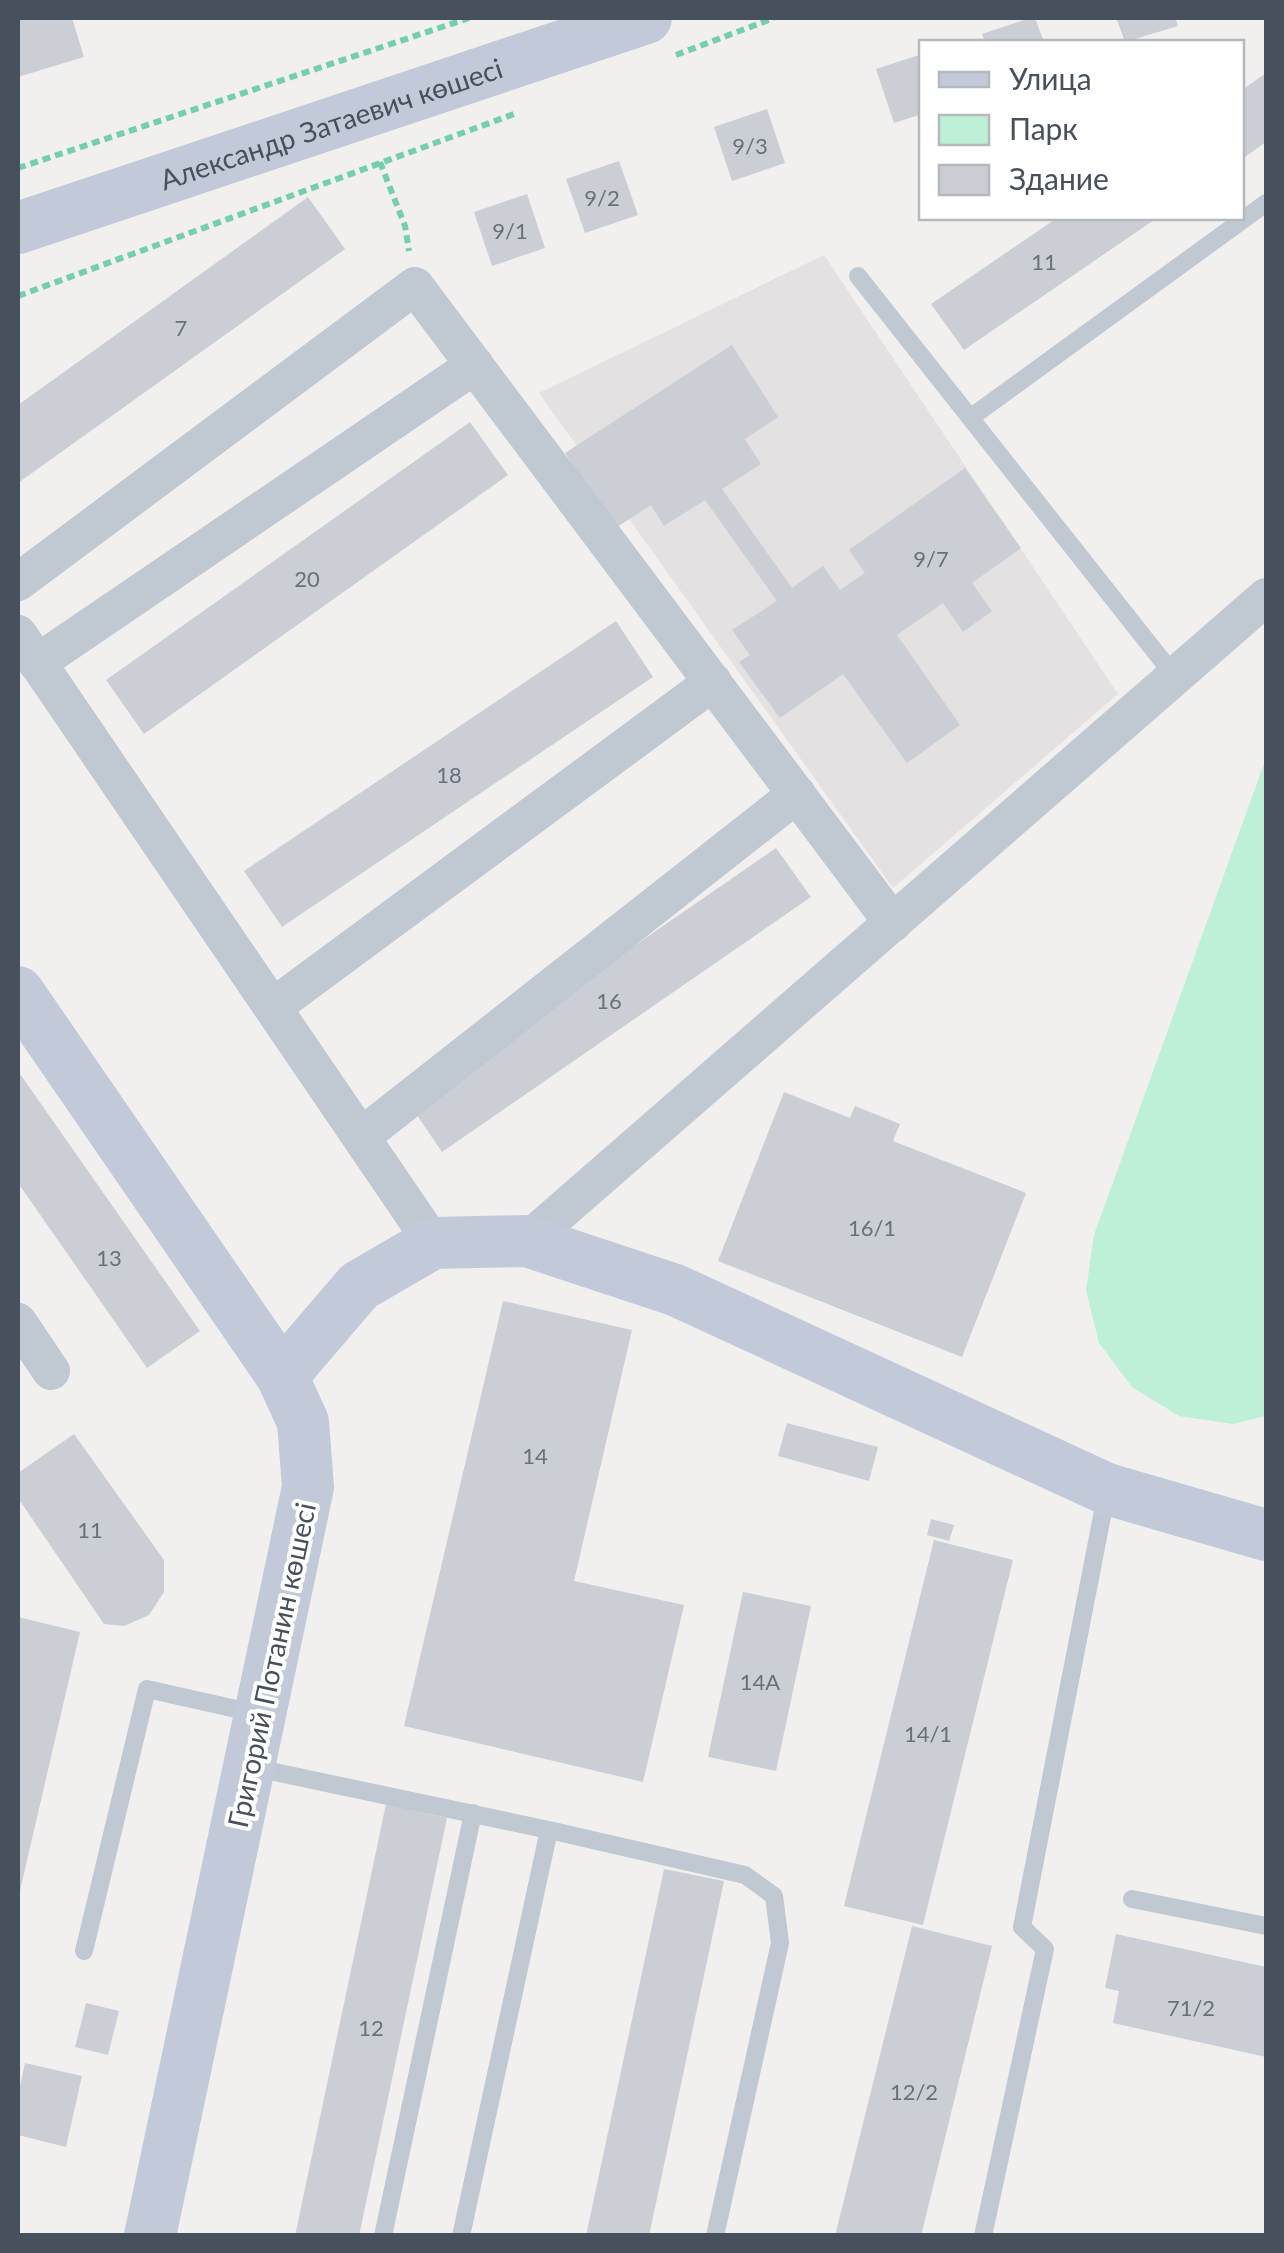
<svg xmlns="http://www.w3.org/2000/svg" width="1284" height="2253" viewBox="0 0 1284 2253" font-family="Lato,sans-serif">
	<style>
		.education { fill: #e3e1e1 }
		.green { fill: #bdf0d7 }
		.building { fill: #cbced5 }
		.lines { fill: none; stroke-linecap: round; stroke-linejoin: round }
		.path { stroke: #75cfad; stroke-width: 6; stroke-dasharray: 8 5; stroke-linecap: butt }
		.lane { stroke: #c0c8d2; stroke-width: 18 }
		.street { stroke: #c0c8d2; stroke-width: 38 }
		.secondary { stroke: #c2cad9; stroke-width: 52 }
		.labels { text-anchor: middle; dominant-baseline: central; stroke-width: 8; stroke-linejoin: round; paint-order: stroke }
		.number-label { font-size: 22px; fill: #68707b }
		.street-label { font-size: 28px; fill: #47505d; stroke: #fff }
	</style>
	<rect width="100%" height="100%" fill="#f2f0ef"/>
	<path class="education" d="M 824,255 L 1118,694 L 893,888 L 539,393 Z"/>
	<path class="green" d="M 1266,758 L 1266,1416 L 1233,1424 L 1179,1416 L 1132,1387 L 1099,1343 L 1086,1290 L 1094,1235 Z"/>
	<path class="building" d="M 18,18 L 72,18 L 84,57 L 18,77 Z
		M 1030,18 L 1035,18 L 1044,42 L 985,42 L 982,34 Z
		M 1116,18 L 1175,18 L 1178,26 L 1125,42 Z
		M 922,54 L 922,114 L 894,123 L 876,69 Z
		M 1266,73 L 1266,142 L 1242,159 L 1242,90 Z
		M 767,109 L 785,163 L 732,181 L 714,127 Z
		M 619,161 L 638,215 L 585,233 L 566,179 Z
		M 527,194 L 545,248 L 492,266 L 474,212 Z
		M 308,197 L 345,249 L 18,483 L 18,405 Z
		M 1057,218 L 1157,218 L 964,350 L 931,304 Z
		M 732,345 L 778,417 L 745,439 L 761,464 L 722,489 L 792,588 L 823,566 L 840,590 L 865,573 L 849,550 L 965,468 L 1021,548 L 972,583 L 992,611 L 963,632 L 943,603 L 897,635 L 960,725 L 907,763 L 843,674 L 780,718 L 739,662 L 750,655 L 732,630 L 777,601 L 705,500 L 664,526 L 651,505 L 614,529 L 565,453 Z
		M 470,422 L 508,475 L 144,734 L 106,680 Z
		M 616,621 L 653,677 L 282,927 L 244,871 Z
		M 776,848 L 811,897 L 442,1152 L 408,1102 Z
		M 18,1071 L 200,1331 L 147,1368 L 18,1183 Z
		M 784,1092 L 850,1118 L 855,1106 L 900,1124 L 893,1141 L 1026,1193 L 962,1357 L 718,1261 Z
		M 503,1301 L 632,1330 L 574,1581 L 684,1605 L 643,1782 L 404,1726 Z
		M 787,1423 L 878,1447 L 869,1481 L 778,1456 Z
		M 74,1434 L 164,1560 L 164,1592 L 149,1615 L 124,1626 L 104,1624 L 18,1498 L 18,1473 Z
		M 931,1519 L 954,1525 L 949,1541 L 927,1535 Z
		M 934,1540 L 1013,1560 L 923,1925 L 844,1906 Z
		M 743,1592 L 811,1606 L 776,1771 L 708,1757 Z
		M 18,1617 L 80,1632 L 19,1895 L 18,1894 Z
		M 386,1804 L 447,1818 L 359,2236 L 295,2236 Z
		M 664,1869 L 724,1881 L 649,2236 L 586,2236 Z
		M 912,1926 L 992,1946 L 921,2236 L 835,2236 Z
		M 1116,1934 L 1266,1967 L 1266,2057 L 1113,2023 L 1119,1991 L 1105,1988 Z
		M 86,2003 L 119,2011 L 108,2055 L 75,2047 Z
		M 25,2063 L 82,2076 L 66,2147 L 18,2135 L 18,2096 Z"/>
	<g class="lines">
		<path class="path" d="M 676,55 L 774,18
			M 380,162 L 405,226 L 409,251
			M 18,168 L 469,18
			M 18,296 L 514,114"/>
		<path class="lane" d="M 858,276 L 1176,678
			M 970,418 L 1266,203
			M 251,1767 L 549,1830 L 745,1875 L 774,1896 L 780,1943 L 715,2236
			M 1132,1899 L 1266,1926
			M 84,1951 L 147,1689 L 254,1713
			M 383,2236 L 473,1813
			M 461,2236 L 549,1830
			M 983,2236 L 1045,1949 L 1022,1927 L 1106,1496"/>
		<path class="street" d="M 18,582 L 415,286 L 893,923
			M 18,634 L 433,1243
			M 37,663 L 475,365
			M 273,1007 L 713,682
			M 362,1136 L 797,794
			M 527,1241 L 1266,597
			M 18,1322 L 51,1371"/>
		<g class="secondary">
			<path id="s1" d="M 18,228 L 646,18"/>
			<path d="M 18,992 L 282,1376 L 303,1422 L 308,1487 L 150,2236"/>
			<path d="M 282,1376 L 359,1286 L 433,1243 L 527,1241 L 675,1290 L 1107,1489 L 1266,1535"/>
		</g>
	</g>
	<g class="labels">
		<g class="number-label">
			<text x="750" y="145">9/3</text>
			<text x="602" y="197">9/2</text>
			<text x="510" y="230">9/1</text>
			<text x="1044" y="261">11</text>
			<text x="181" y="327">7</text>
			<text x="931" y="558">9/7</text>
			<text x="307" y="578">20</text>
			<text x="449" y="774">18</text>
			<text x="609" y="1000">16</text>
			<text x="872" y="1227">16/1</text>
			<text x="109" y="1257">13</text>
			<text x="535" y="1455">14</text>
			<text x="90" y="1529">11</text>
			<text x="760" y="1681">14А</text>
			<text x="928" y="1733">14/1</text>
			<text x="1191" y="2007">71/2</text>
			<text x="371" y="2027">12</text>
			<text x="914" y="2091">12/2</text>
		</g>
		<g class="street-label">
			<text stroke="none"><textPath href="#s1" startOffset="330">Александр Затаевич көшесі</textPath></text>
			<text transform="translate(271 1665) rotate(-78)">Григорий Потанин көшесі</text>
		</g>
	</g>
	<rect width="1284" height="2253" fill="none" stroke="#47505d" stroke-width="40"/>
	<rect x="919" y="40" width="325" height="180" fill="#ffffff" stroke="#b5b9be" stroke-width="2.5"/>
	<rect x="939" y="72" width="50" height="15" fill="#c2cad9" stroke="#b5b9be" stroke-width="2.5"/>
	<text x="1009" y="90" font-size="30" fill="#47505d">Улица</text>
	<rect x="939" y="115" width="50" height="30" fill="#bdf0d7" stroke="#b5b9be" stroke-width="2.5"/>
	<text x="1009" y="140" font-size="30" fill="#47505d">Парк</text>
	<rect x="939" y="165" width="50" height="30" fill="#cbced5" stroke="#b5b9be" stroke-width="2.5"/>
	<text x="1009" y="190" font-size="30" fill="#47505d">Здание</text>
</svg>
